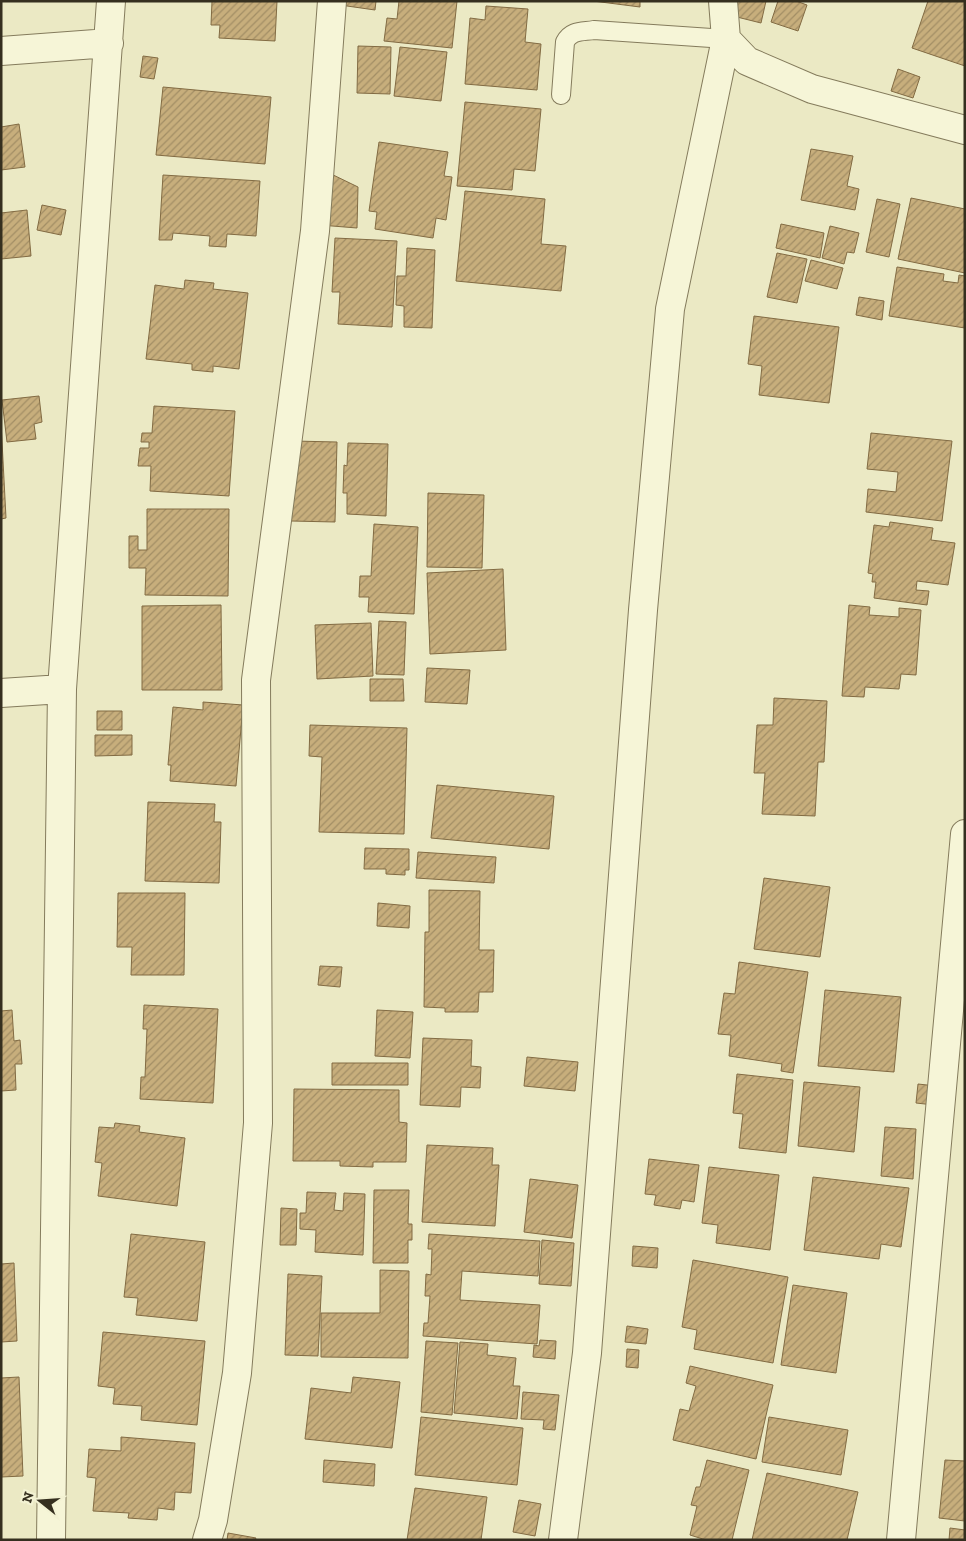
<svg xmlns="http://www.w3.org/2000/svg" width="966" height="1541" viewBox="0 0 966 1541" font-family="'Zilla Slab',serif">
	<style>
		.building { fill: url(#building-hatch); stroke: #826b43 }
		.lines { fill: none; stroke-linecap: round; stroke-linejoin: round }
		.lane-casing { stroke: #847b5c; stroke-width: 20 }
		.street-casing { stroke: #847b5c; stroke-width: 30 }
		.lane { stroke: #f6f5d7; stroke-width: 18 }
		.street { stroke: #f6f5d7; stroke-width: 28 }
	</style>
	<defs>
		<pattern id="building-hatch" width="6" height="6" patternUnits="userSpaceOnUse" patternTransform="scale(1.25)"><rect width="6" height="6" fill="#c7ae7c"/><path d="M-1 1l2-2M0 6l6-6M5 7l2-2" fill="none" stroke="#a28e65"/></pattern>
	</defs>
	<rect width="100%" height="100%" fill="#ebe9c4"/>
	<path class="building" d="M 212,1 L 277,1 L 275,41 L 219,38 L 220,25 L 211,25 Z
		M 334,1 L 376,1 L 375,10 L 333,4 Z
		M 399,1 L 457,1 L 452,48 L 384,41 L 387,18 L 397,19 Z
		M 593,1 L 640,1 L 640,7 Z
		M 737,1 L 766,1 L 761,23 L 733,16 Z
		M 778,1 L 796,1 L 807,5 L 798,31 L 771,22 Z
		M 928,1 L 965,1 L 965,66 L 912,48 Z
		M 486,6 L 528,9 L 525,42 L 541,44 L 537,90 L 465,84 L 470,18 L 485,20 Z
		M 358,46 L 391,47 L 390,94 L 357,93 Z
		M 400,47 L 447,52 L 441,101 L 394,96 Z
		M 143,56 L 158,58 L 154,79 L 140,77 Z
		M 898,69 L 920,77 L 913,98 L 891,91 Z
		M 163,87 L 271,97 L 265,164 L 156,155 Z
		M 465,102 L 541,109 L 535,171 L 514,169 L 512,190 L 457,186 Z
		M 19,124 L 25,167 L 1,170 L 1,127 Z
		M 379,142 L 448,152 L 444,176 L 452,177 L 446,220 L 436,218 L 433,238 L 375,229 L 377,212 L 369,211 Z
		M 811,149 L 853,156 L 847,186 L 859,189 L 855,210 L 801,200 Z
		M 325,171 L 358,187 L 357,228 L 320,225 Z
		M 163,175 L 260,181 L 256,236 L 227,234 L 226,247 L 209,246 L 210,236 L 173,233 L 172,240 L 159,240 Z
		M 465,191 L 545,199 L 541,244 L 566,246 L 561,291 L 456,281 Z
		M 911,198 L 965,209 L 965,273 L 898,259 Z
		M 877,199 L 900,204 L 889,257 L 866,252 Z
		M 42,205 L 66,210 L 61,235 L 37,230 Z
		M 27,210 L 31,256 L 1,259 L 1,213 Z
		M 781,224 L 824,233 L 820,258 L 776,248 Z
		M 830,226 L 859,233 L 854,253 L 847,252 L 844,264 L 822,258 Z
		M 335,238 L 397,241 L 392,327 L 338,324 L 340,292 L 332,292 Z
		M 407,248 L 435,250 L 432,328 L 404,327 L 404,306 L 396,305 L 397,276 L 406,276 Z
		M 777,253 L 807,259 L 797,303 L 767,297 Z
		M 811,260 L 843,268 L 837,289 L 805,281 Z
		M 897,267 L 944,274 L 943,281 L 958,283 L 959,275 L 965,276 L 965,328 L 889,316 Z
		M 185,280 L 214,283 L 213,289 L 248,293 L 239,369 L 213,366 L 213,372 L 192,370 L 192,364 L 146,359 L 155,285 L 184,289 Z
		M 859,297 L 884,301 L 882,320 L 856,315 Z
		M 754,316 L 839,327 L 829,403 L 759,395 L 762,366 L 748,364 Z
		M 39,396 L 42,422 L 34,424 L 36,439 L 7,442 L 2,400 Z
		M 154,406 L 235,411 L 229,496 L 150,491 L 151,466 L 138,466 L 140,448 L 149,448 L 149,442 L 141,442 L 142,433 L 152,433 Z
		M 1,422 L 6,518 L 1,519 Z
		M 871,433 L 952,441 L 942,521 L 866,512 L 868,489 L 896,492 L 898,472 L 867,469 Z
		M 293,441 L 337,442 L 335,522 L 291,521 Z
		M 348,443 L 388,444 L 386,516 L 347,514 L 347,493 L 343,493 L 344,465 L 347,466 Z
		M 428,493 L 484,495 L 482,568 L 427,567 Z
		M 147,509 L 229,509 L 228,596 L 145,595 L 146,568 L 129,568 L 129,536 L 138,536 L 138,550 L 147,550 Z
		M 890,522 L 933,528 L 931,540 L 955,543 L 948,585 L 917,581 L 916,590 L 929,591 L 927,605 L 874,598 L 876,582 L 872,582 L 873,574 L 868,573 L 874,525 L 889,527 Z
		M 374,524 L 418,527 L 414,614 L 368,612 L 369,597 L 359,597 L 360,576 L 371,576 Z
		M 503,569 L 506,650 L 430,654 L 427,573 Z
		M 221,605 L 222,690 L 142,690 L 142,606 Z
		M 849,605 L 870,607 L 869,615 L 899,617 L 899,608 L 921,610 L 916,675 L 901,674 L 899,689 L 865,687 L 864,697 L 842,696 Z
		M 379,621 L 406,622 L 404,675 L 376,674 Z
		M 371,623 L 373,676 L 317,679 L 315,625 Z
		M 427,668 L 470,670 L 467,704 L 425,702 Z
		M 370,679 L 403,679 L 404,701 L 370,701 Z
		M 774,698 L 827,701 L 824,762 L 818,762 L 815,816 L 762,814 L 765,773 L 754,773 L 757,725 L 773,725 Z
		M 203,702 L 243,705 L 236,786 L 170,781 L 171,765 L 168,765 L 173,707 L 203,710 Z
		M 97,711 L 122,711 L 122,730 L 97,730 Z
		M 310,725 L 407,728 L 404,834 L 319,832 L 322,757 L 309,756 Z
		M 95,735 L 132,735 L 132,755 L 95,756 Z
		M 437,785 L 554,796 L 549,849 L 431,838 Z
		M 148,802 L 215,804 L 214,822 L 221,822 L 219,883 L 145,881 Z
		M 365,848 L 409,849 L 409,870 L 405,870 L 405,875 L 386,874 L 386,869 L 364,869 Z
		M 418,852 L 496,857 L 494,883 L 416,878 Z
		M 764,878 L 830,887 L 820,957 L 754,949 Z
		M 429,890 L 480,891 L 479,950 L 494,950 L 493,992 L 479,992 L 478,1012 L 445,1012 L 445,1008 L 424,1007 L 425,932 L 429,932 Z
		M 118,893 L 185,893 L 184,975 L 131,975 L 132,947 L 117,947 Z
		M 378,903 L 410,906 L 409,928 L 377,926 Z
		M 739,962 L 808,972 L 793,1073 L 781,1071 L 782,1064 L 729,1056 L 731,1035 L 718,1034 L 724,993 L 735,994 Z
		M 320,966 L 342,967 L 340,987 L 318,985 Z
		M 825,990 L 901,997 L 894,1072 L 818,1066 Z
		M 144,1005 L 218,1009 L 213,1103 L 140,1099 L 141,1077 L 145,1077 L 147,1029 L 143,1029 Z
		M 12,1010 L 14,1041 L 20,1040 L 22,1064 L 15,1064 L 16,1090 L 1,1091 L 1,1011 Z
		M 377,1010 L 413,1012 L 410,1058 L 375,1056 Z
		M 423,1038 L 472,1040 L 471,1066 L 481,1067 L 480,1088 L 461,1087 L 460,1107 L 420,1105 Z
		M 527,1057 L 578,1062 L 575,1091 L 524,1086 Z
		M 332,1063 L 408,1063 L 408,1085 L 332,1085 Z
		M 737,1074 L 793,1080 L 786,1153 L 739,1148 L 743,1114 L 733,1113 Z
		M 804,1082 L 860,1087 L 854,1152 L 798,1146 Z
		M 918,1084 L 936,1086 L 934,1105 L 916,1103 Z
		M 294,1089 L 399,1090 L 399,1122 L 407,1123 L 406,1162 L 373,1162 L 373,1167 L 340,1166 L 340,1161 L 293,1161 Z
		M 115,1123 L 140,1126 L 139,1132 L 185,1138 L 177,1206 L 98,1196 L 102,1163 L 95,1162 L 99,1127 L 114,1128 Z
		M 885,1127 L 916,1129 L 913,1179 L 881,1176 Z
		M 427,1145 L 493,1148 L 492,1165 L 499,1165 L 495,1226 L 422,1222 Z
		M 649,1159 L 699,1165 L 694,1202 L 682,1200 L 680,1209 L 654,1205 L 656,1195 L 645,1194 Z
		M 709,1167 L 779,1175 L 770,1250 L 716,1243 L 718,1225 L 702,1223 Z
		M 813,1177 L 909,1188 L 901,1247 L 881,1244 L 879,1259 L 804,1250 Z
		M 530,1179 L 578,1185 L 572,1238 L 524,1232 Z
		M 374,1190 L 409,1190 L 408,1224 L 412,1224 L 412,1240 L 408,1240 L 408,1263 L 373,1263 Z
		M 307,1192 L 336,1193 L 334,1210 L 343,1211 L 344,1193 L 365,1194 L 363,1255 L 315,1252 L 316,1230 L 300,1229 L 300,1213 L 306,1213 Z
		M 281,1208 L 297,1209 L 296,1245 L 280,1245 Z
		M 131,1234 L 205,1242 L 197,1321 L 136,1315 L 138,1298 L 124,1297 Z
		M 429,1234 L 540,1241 L 538,1276 L 462,1271 L 460,1300 L 540,1305 L 537,1344 L 423,1336 L 424,1323 L 428,1323 L 430,1296 L 425,1296 L 426,1274 L 431,1275 L 432,1249 L 428,1249 Z
		M 542,1240 L 574,1243 L 571,1286 L 539,1284 Z
		M 633,1246 L 658,1248 L 657,1268 L 632,1266 Z
		M 693,1260 L 788,1277 L 773,1363 L 694,1349 L 697,1330 L 682,1327 Z
		M 14,1263 L 17,1341 L 1,1342 L 1,1264 Z
		M 380,1270 L 409,1271 L 408,1358 L 321,1357 L 321,1313 L 380,1313 Z
		M 288,1274 L 322,1276 L 318,1356 L 285,1355 Z
		M 793,1285 L 847,1293 L 836,1373 L 781,1365 Z
		M 627,1326 L 648,1329 L 646,1344 L 625,1342 Z
		M 103,1332 L 205,1341 L 197,1425 L 141,1420 L 142,1406 L 113,1404 L 115,1388 L 98,1386 Z
		M 540,1340 L 556,1341 L 555,1359 L 533,1357 L 534,1345 L 539,1346 Z
		M 426,1341 L 458,1343 L 452,1415 L 421,1412 Z
		M 460,1342 L 488,1344 L 487,1355 L 516,1358 L 513,1386 L 520,1386 L 517,1419 L 454,1413 Z
		M 627,1349 L 639,1350 L 638,1368 L 626,1367 Z
		M 690,1366 L 773,1385 L 756,1459 L 673,1440 L 680,1409 L 689,1411 L 696,1386 L 686,1383 Z
		M 19,1377 L 23,1476 L 1,1477 L 1,1378 Z
		M 353,1377 L 400,1382 L 392,1448 L 305,1439 L 311,1388 L 351,1393 Z
		M 523,1392 L 559,1395 L 555,1430 L 543,1429 L 544,1420 L 521,1419 Z
		M 421,1417 L 523,1428 L 517,1485 L 415,1475 Z
		M 769,1417 L 848,1430 L 841,1475 L 762,1462 Z
		M 121,1437 L 195,1443 L 191,1493 L 175,1492 L 174,1510 L 158,1508 L 157,1520 L 128,1518 L 129,1513 L 93,1511 L 96,1478 L 87,1477 L 89,1449 L 121,1451 Z
		M 324,1460 L 375,1464 L 374,1486 L 323,1482 Z
		M 707,1460 L 749,1470 L 732,1540 L 706,1540 L 690,1535 L 697,1506 L 691,1505 L 696,1487 L 700,1487 Z
		M 945,1460 L 965,1461 L 965,1521 L 939,1518 Z
		M 767,1473 L 858,1492 L 847,1540 L 752,1540 Z
		M 415,1488 L 487,1497 L 481,1540 L 407,1540 Z
		M 519,1500 L 541,1504 L 535,1536 L 513,1532 Z
		M 950,1528 L 965,1530 L 965,1540 L 949,1540 Z
		M 228,1533 L 256,1538 L 255,1540 L 227,1540 Z"/>
	<g class="lines">
		<defs>
			<path id="lane" d="M 561,95 L 565,42 C 571,30 582,32 594,30 L 726,39"/>
			<path id="street" d="M 723,1 L 726,39 L 747,61 L 812,89 L 965,130
				M 1,51 L 109,43
				M 1,693 L 62,689
				M 51,1540 L 62,689 L 111,1
				M 207,1540 L 213,1520 L 237,1373 L 258,1123 L 256,680 L 315,231 L 332,1
				M 563,1540 L 587,1353 L 643,610 L 670,309 L 726,39
				M 901,1540 L 965,834"/>
		</defs>
		<use href="#lane" class="lane-casing"/>
		<use href="#street" class="street-casing"/>
		<use href="#lane" class="lane"/>
		<use href="#street" class="street"/>
	</g>
	<rect width="966" height="1541" fill="none" stroke="#352f1f" stroke-width="5"/>
	<g transform="translate(40 1501) rotate(287)" stroke="#f3f2d3" stroke-width="4" paint-order="stroke">
	<path d="M0-4L9 19L0 12L-9 19Z" fill="#352f1f"/>
	<text y="-8" font-size="14" font-weight="bold" text-anchor="middle" fill="#352f1f">N</text>
	</g>
</svg>
